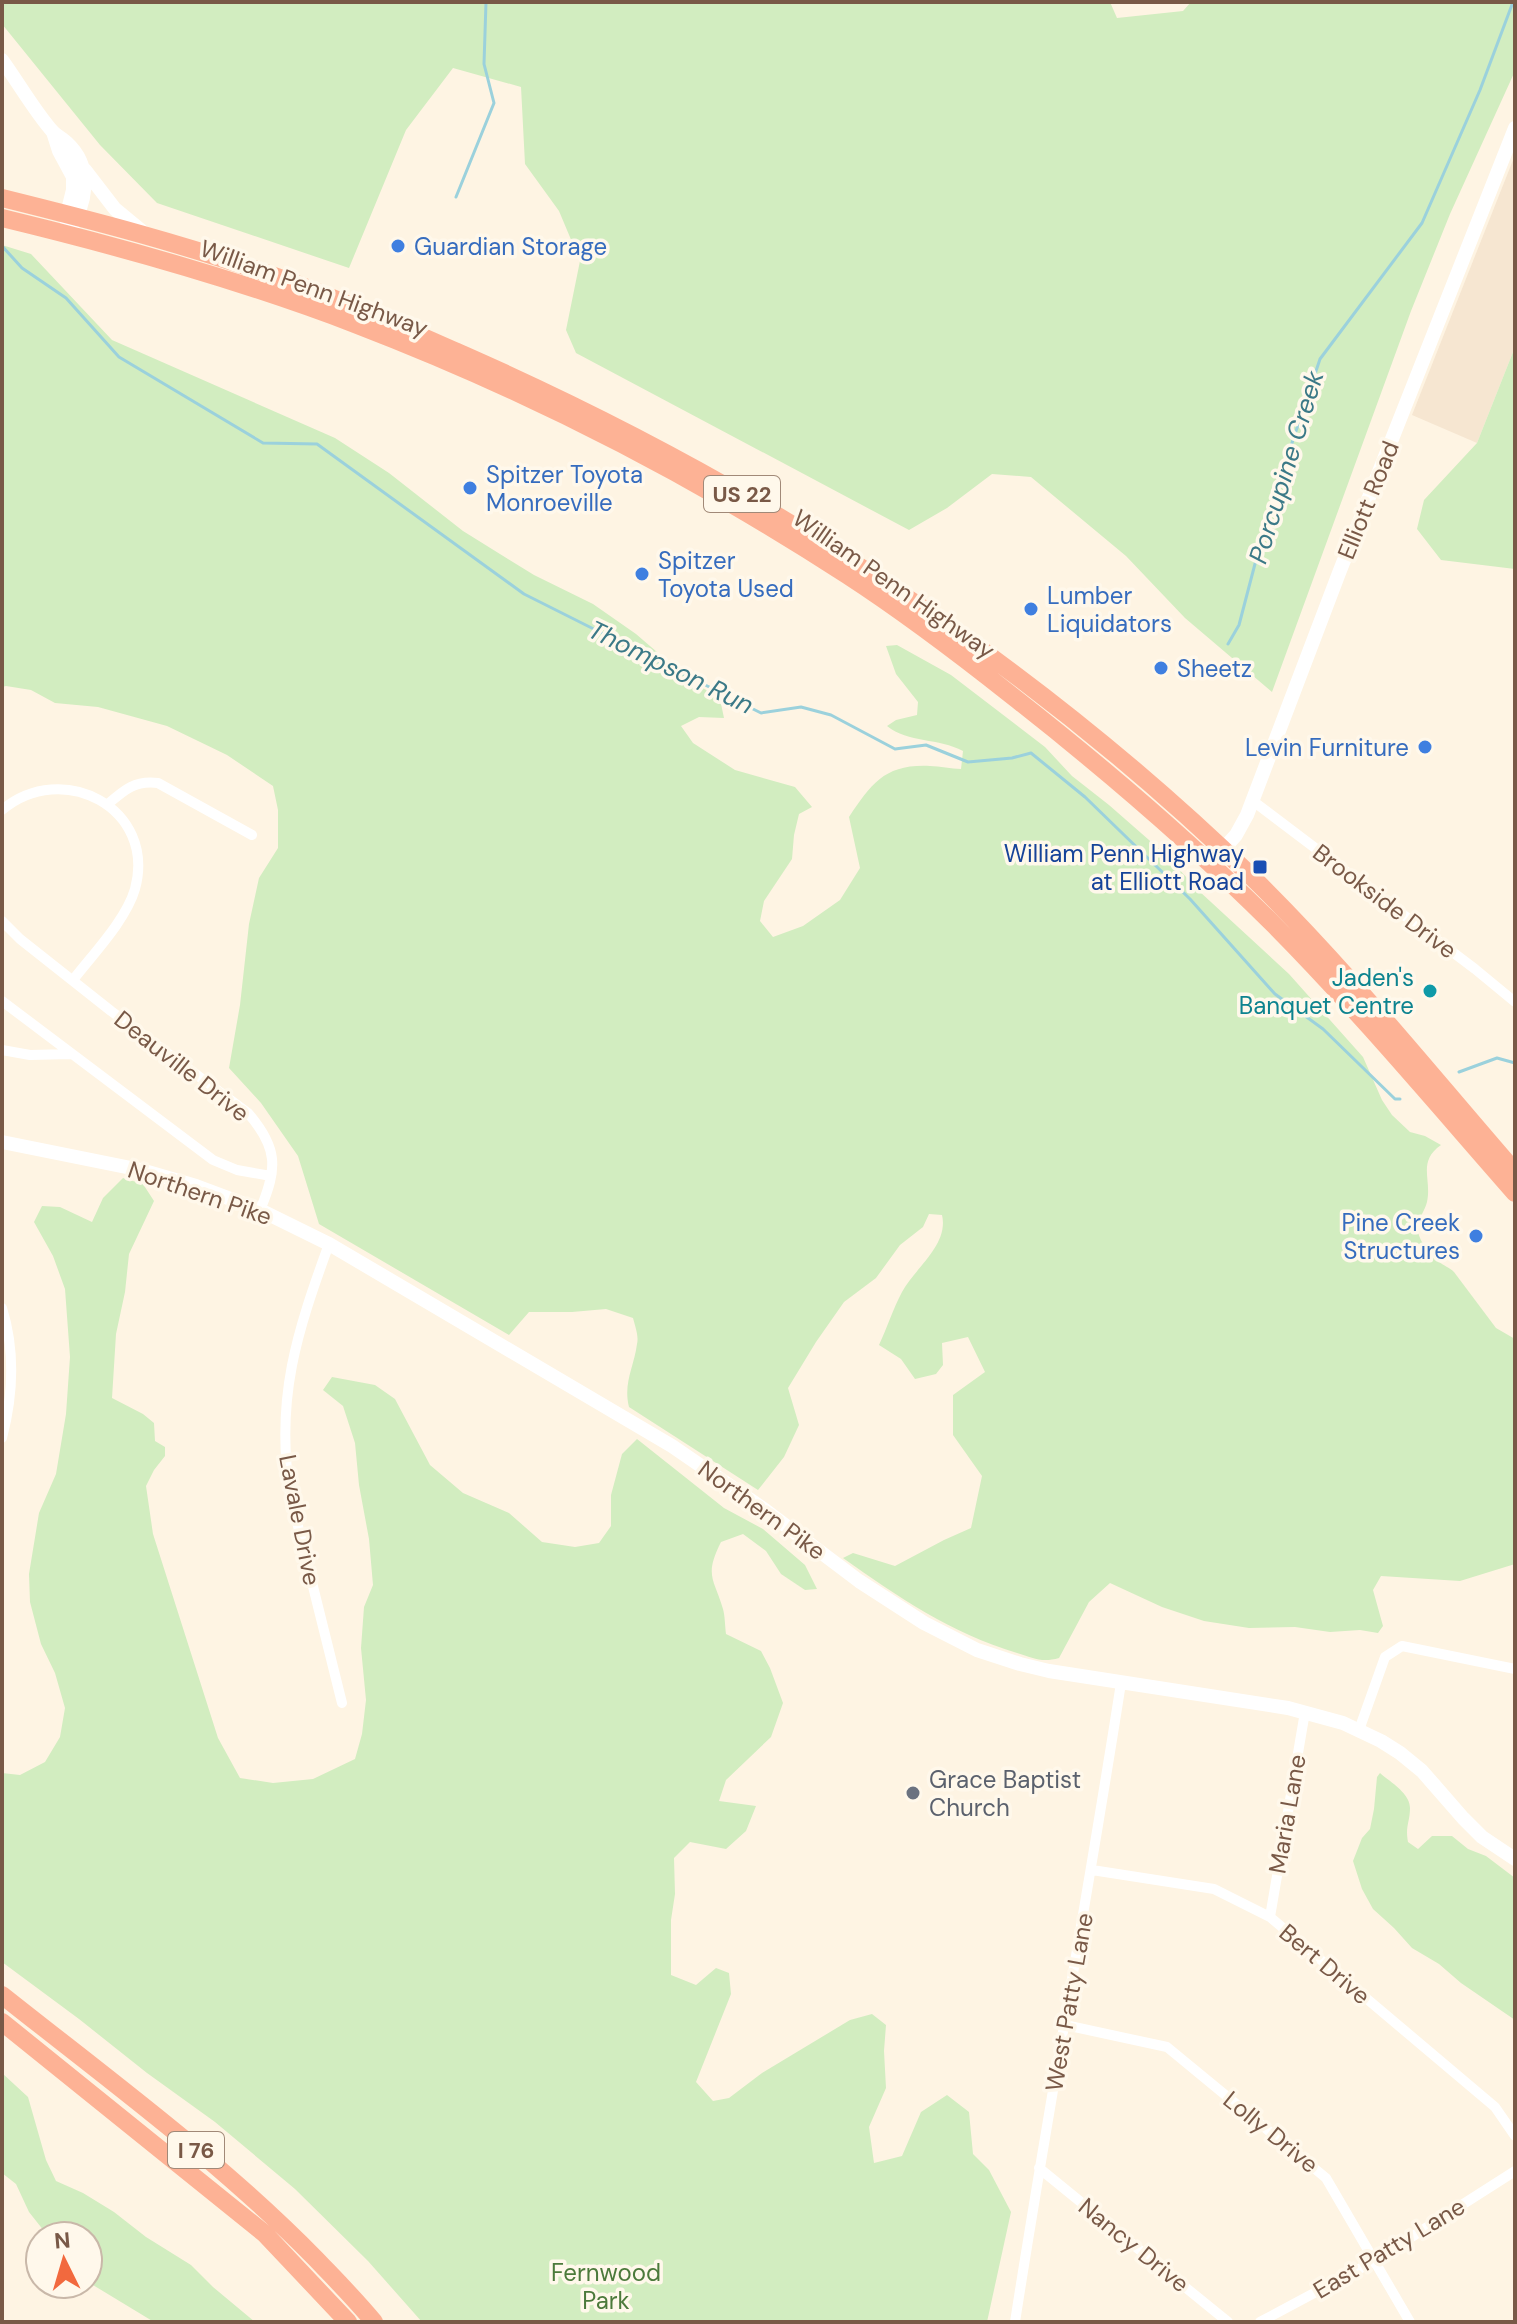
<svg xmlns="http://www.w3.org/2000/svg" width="1517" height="2324" viewBox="0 0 1517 2324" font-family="'DM Sans',sans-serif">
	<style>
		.residential { fill: #f6e6d1 }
		.green { fill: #d2edc0 }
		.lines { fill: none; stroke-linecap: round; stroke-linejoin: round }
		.stream { stroke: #9bd1dc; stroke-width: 3 }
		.street { stroke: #fff; stroke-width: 10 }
		.secondary { stroke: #fff; stroke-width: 14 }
		.highway { stroke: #fdb295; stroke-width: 18 }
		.shop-dot { fill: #3f7fe0; stroke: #fff8eb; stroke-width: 3 }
		.transit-dot { fill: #1a4fb4; stroke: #fff8eb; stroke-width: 3 }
		.culture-dot { fill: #0f9aa8; stroke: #fff8eb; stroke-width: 3 }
		.worship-dot { fill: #6b7280; stroke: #fff8eb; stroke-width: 3 }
		.labels { text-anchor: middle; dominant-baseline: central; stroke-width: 7; stroke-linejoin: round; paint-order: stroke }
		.shield { fill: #fff8eb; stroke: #a18978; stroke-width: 2 }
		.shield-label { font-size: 22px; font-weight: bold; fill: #795947 }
		.shop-label { font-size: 24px; fill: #366cbe; stroke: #fff8eb; text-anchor: start }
		.street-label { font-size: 24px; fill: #795947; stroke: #fff8eb }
		.transit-label { font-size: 24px; fill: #164399; stroke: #fff8eb; text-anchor: end }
		.culture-label { font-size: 24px; fill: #0d838f; stroke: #fff8eb; text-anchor: end }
		.worship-label { font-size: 24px; fill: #5b616d; stroke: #fff8eb; text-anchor: start }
		.park-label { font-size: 24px; fill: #4c7a3b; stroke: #fff8eb }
		.water-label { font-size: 26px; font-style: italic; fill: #3b7987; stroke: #fff8eb }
	</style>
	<rect width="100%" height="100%" fill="#fef4e3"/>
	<path class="residential" d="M 1515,155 L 1515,347 L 1477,443 L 1412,415 Z"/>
	<path class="green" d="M 2,2 L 1110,2 L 1117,18 L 1183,11 L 1191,2 L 1515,2 L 1515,71 L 1450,214 L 1411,311 L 1272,692 L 1185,618 L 1126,556 L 1031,477 L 992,474 L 947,508 L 909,530 L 576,353 L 566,330 L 580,261 L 559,211 L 525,164 L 521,87 L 453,68 L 406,130 L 349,268 L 157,203 L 100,145 L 2,24 Z
		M 2,245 L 31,254 L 112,340 L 335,438 L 389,473 L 463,531 L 534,575 L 593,604 L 636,634 L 686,677 L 720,699 L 724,718 L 699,717 L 681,726 L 693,743 L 735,770 L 795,787 L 812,807 L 799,814 L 794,835 L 792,859 L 764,901 L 760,921 L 773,937 L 803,926 L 840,900 L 860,868 L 849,817 C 872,783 885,764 930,766 C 940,766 951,769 961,769 L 963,751 C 939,738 908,743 887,726 L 896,720 L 917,715 L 918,702 L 896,674 L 886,646 L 897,645 L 951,675 L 1045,747 L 1072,776 L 1109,805 L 1165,854 L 1199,891 L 1289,974 L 1363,1057 L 1382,1100 L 1392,1115 L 1410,1132 L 1425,1136 L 1441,1145 C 1417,1162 1432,1179 1427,1202 C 1425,1211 1416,1221 1418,1231 C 1419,1241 1431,1256 1439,1262 C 1444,1266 1449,1267 1454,1272 L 1496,1328 L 1515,1339 L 1515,1564 L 1460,1581 L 1381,1576 L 1373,1590 L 1383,1626 L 1378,1633 L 1360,1630 L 1330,1632 L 1295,1627 L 1249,1628 L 1204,1621 L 1162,1607 L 1110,1583 L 1089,1602 L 1059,1658 C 1042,1663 1033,1658 1017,1653 C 951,1633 898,1597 843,1558 L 853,1553 L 895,1566 L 944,1540 L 971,1528 L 982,1476 L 953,1435 L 953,1395 L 985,1372 L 968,1337 L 942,1343 L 943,1365 L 936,1374 L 915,1379 L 901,1359 L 879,1345 C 887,1328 893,1309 902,1292 C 915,1268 949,1245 942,1215 L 929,1214 L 923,1227 L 900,1245 L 876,1278 L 844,1302 L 816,1342 L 788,1388 L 799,1425 L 784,1457 L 758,1490 L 629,1407 C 623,1383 634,1367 637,1344 C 639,1336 635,1326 633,1318 L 606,1309 L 572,1312 L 529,1312 L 509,1335 L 319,1224 L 298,1156 L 261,1103 L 229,1068 L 240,1005 L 249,924 L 259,878 L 278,848 L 278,810 L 273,786 L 227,755 L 167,726 L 98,707 L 55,703 L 31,690 L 6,686 L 2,687 Z
		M 1515,347 L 1515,569 L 1441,560 L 1417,529 L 1424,500 L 1477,443 Z
		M 123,1178 L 143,1184 L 154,1201 L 129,1254 L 125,1292 L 116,1334 L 112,1398 L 143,1414 L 154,1423 L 155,1441 L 165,1447 L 165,1456 L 154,1470 L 146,1486 L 153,1534 L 218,1738 L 240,1778 L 273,1783 L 313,1779 L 355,1759 L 362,1734 L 366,1700 L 361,1648 L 364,1607 L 373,1585 L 369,1539 L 359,1485 L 355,1443 L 343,1406 L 323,1390 L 332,1377 L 375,1385 L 395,1399 L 430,1465 L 463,1493 L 509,1513 L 542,1542 L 575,1547 L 599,1543 L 611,1526 L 611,1495 L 622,1454 L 637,1439 L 724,1508 L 763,1529 L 805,1565 L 817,1589 L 805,1590 L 781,1574 L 766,1551 L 743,1534 L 721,1542 C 704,1576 714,1578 723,1609 C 725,1616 725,1626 726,1634 L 761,1651 L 770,1668 L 783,1703 L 771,1737 L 726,1780 L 719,1801 L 756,1806 L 746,1831 L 726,1849 L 690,1842 L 674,1858 L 675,1894 L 671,1920 L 671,1975 L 696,1985 L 716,1968 L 729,1973 L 731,1994 L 696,2082 L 713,2101 L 729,2098 L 762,2073 L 850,2020 L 872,2014 L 886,2025 L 884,2051 L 886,2088 L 869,2127 L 874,2163 L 902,2156 L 921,2112 L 947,2095 L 969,2112 L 973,2154 L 989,2170 L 1011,2212 L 987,2322 L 422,2322 L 368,2261 L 295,2189 L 215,2122 L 147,2073 L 79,2019 L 2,1962 L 2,1773 L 20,1775 L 45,1762 L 60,1737 L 65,1708 L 55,1673 L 41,1644 L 30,1602 L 29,1574 L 39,1513 L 56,1474 L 66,1414 L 70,1357 L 65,1289 L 53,1256 L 34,1222 L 42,1206 L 60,1207 L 92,1222 L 103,1198 Z
		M 1380,1773 C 1390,1782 1410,1793 1410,1808 C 1410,1822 1405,1826 1408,1842 L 1418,1849 L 1432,1836 L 1452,1836 L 1468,1849 L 1486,1856 L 1515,1878 L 1515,2020 L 1461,1983 L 1439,1964 L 1412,1948 L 1394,1928 L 1373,1909 L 1362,1889 L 1353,1861 L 1362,1838 L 1370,1829 L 1374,1809 L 1377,1777 Z
		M 2,2073 L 28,2097 L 46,2160 L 56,2181 L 83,2193 L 114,2212 L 146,2237 L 191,2265 L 213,2287 L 255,2322 L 154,2322 L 88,2282 L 88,2236 L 48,2236 L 29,2212 L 16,2184 L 2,2173 Z"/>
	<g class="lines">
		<path class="stream" d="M 456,197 L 494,103 L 484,64 L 486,2
			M 2,246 L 22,268 L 66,298 L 119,357 L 263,443 L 317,444 L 524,594 L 761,713 L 801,707 L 831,715 L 895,749 L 926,745 L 968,762 L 1012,758 L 1031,753 L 1085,797 L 1190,899 L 1275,994 L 1323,1029 L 1395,1099 L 1400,1099
			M 1228,644 L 1239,625 L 1267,518 L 1320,359 L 1422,223 L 1480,90 L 1513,2
			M 1459,1072 L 1497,1058 L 1515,1063"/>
		<path class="street" d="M 1253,801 L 1475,969 L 1515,1002
			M 108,804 C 124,790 135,780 158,783 L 252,835
			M 2,810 C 62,759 157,808 135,889 C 126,920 93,954 73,980
			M 2,921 L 20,939 L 111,1011 L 248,1113 C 278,1148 278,1168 260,1210
			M 2,1001 L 213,1160 L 237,1170 L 271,1176
			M 2,1050 L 30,1055 L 71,1054
			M 329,1244 C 297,1332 275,1398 290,1494 L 342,1703
			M 2,1308 C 15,1350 13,1396 2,1438
			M 1359,1730 L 1385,1657 L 1402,1646 L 1515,1669
			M 1092,1870 L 1214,1889 L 1270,1917 L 1495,2107 L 1515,2136
			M 1270,1917 L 1305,1712
			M 1065,2025 L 1167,2047 L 1326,2178 L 1410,2322
			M 1039,2168 L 1228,2322
			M 1015,2322 C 1048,2109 1088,1896 1121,1683
			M 1260,2322 L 1374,2261 L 1515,2171"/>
		<path class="secondary" d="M 2,60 C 18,82 35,112 53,132 C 57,136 63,139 67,143 C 95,169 85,206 68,234
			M 53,132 L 59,151 L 73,177 L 73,190 L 67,214 L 67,222
			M 85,170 L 115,209 L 144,233
			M 1218,855 L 1236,835 L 1247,815 L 1339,573 L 1515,128
			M 2,1142 L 141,1170 L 196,1186 L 260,1210 L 329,1244 L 672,1446 L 765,1510 L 859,1581 L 924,1623 L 977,1650 L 1020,1664 L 1049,1671 L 1288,1708 L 1343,1723 L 1381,1741 L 1400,1753 L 1422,1771 L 1463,1818 L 1482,1837 L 1515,1859"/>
		<path class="highway" d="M 2,198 C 95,221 187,245 277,277 C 340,299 402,328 464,355 C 754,483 1023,655 1251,876 C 1346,969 1428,1072 1515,1172
			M 2,218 C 122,247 240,280 355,324 C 527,390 693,475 847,575 C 904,612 958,653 1011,695 C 1103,767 1192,843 1275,926 C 1359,1011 1436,1103 1515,1193
			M 2,1995 C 109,2080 220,2161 316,2259 C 336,2280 356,2300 374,2322
			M 2,2022 L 265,2234 L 348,2322"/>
	</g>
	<g class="shop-dot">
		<circle cx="398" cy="246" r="8"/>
		<circle cx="470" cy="488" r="8"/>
		<circle cx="642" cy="574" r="8"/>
		<circle cx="1031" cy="609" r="8"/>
		<circle cx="1161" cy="668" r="8"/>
		<circle cx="1425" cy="747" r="8"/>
		<circle cx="1476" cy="1236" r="8"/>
	</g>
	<rect class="transit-dot" x="1252" y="859" width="16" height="16" rx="4"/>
	<circle class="culture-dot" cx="1430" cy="991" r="8"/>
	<circle class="worship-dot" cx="913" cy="1793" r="8"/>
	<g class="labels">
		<g class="shield">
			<rect x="704" y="476" width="76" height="36" rx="6"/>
			<rect x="168" y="2132" width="56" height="36" rx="6"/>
		</g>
		<g class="shield-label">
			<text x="742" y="494">US 22</text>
			<text x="196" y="2150">I 76</text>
		</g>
		<g class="shop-label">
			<text x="414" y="246">Guardian Storage</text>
			<text x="486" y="474">Spitzer Toyota<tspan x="486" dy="28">Monroeville</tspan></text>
			<text x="658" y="560">Spitzer<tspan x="658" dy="28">Toyota Used</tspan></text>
			<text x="1047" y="595">Lumber<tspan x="1047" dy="28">Liquidators</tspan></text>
			<text x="1177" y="668">Sheetz</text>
			<text x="1409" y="747" text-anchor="end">Levin Furniture</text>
			<text x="1460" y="1222" text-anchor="end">Pine Creek<tspan x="1460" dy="28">Structures</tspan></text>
		</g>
		<g class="street-label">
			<text transform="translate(314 288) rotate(20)">William Penn Highway</text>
			<text transform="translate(1368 500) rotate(-68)">Elliott Road</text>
			<text transform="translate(894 584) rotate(35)">William Penn Highway</text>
			<text transform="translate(1385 901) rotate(37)">Brookside Drive</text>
			<text transform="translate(182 1066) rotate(38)">Deauville Drive</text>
			<text transform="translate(200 1193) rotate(19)">Northern Pike</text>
			<text transform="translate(762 1510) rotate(36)">Northern Pike</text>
			<text transform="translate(300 1520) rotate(79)">Lavale Drive</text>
			<text transform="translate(1287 1814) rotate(-80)">Maria Lane</text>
			<text transform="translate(1325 1964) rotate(40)">Bert Drive</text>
			<text transform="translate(1069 2002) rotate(-80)">West Patty Lane</text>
			<text transform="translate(1271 2132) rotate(39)">Lolly Drive</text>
			<text transform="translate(1134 2245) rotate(39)">Nancy Drive</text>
			<text transform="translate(1389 2248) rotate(-31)">East Patty Lane</text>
		</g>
		<g class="transit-label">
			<text x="1244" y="853">William Penn Highway<tspan x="1244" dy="28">at Elliott Road</tspan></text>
		</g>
		<g class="culture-label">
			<text x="1414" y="977">Jaden's<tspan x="1414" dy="28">Banquet Centre</tspan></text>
		</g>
		<g class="worship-label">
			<text x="929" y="1779">Grace Baptist<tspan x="929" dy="28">Church</tspan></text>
		</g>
		<g class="park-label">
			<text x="606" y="2272">Fernwood<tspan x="606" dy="28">Park</tspan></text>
		</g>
		<g class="water-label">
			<text transform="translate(1286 467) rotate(-73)">Porcupine Creek</text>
			<text transform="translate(671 667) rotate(26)">Thompson Run</text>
		</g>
	</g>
	<rect width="1517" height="2324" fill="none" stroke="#795947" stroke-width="8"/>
	<g transform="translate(64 2260) rotate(355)"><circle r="38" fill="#fff8eb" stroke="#c9b8a9" stroke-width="2"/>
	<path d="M0-6L14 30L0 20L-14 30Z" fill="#f2693e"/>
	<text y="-12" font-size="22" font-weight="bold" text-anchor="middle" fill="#795947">N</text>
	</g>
</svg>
